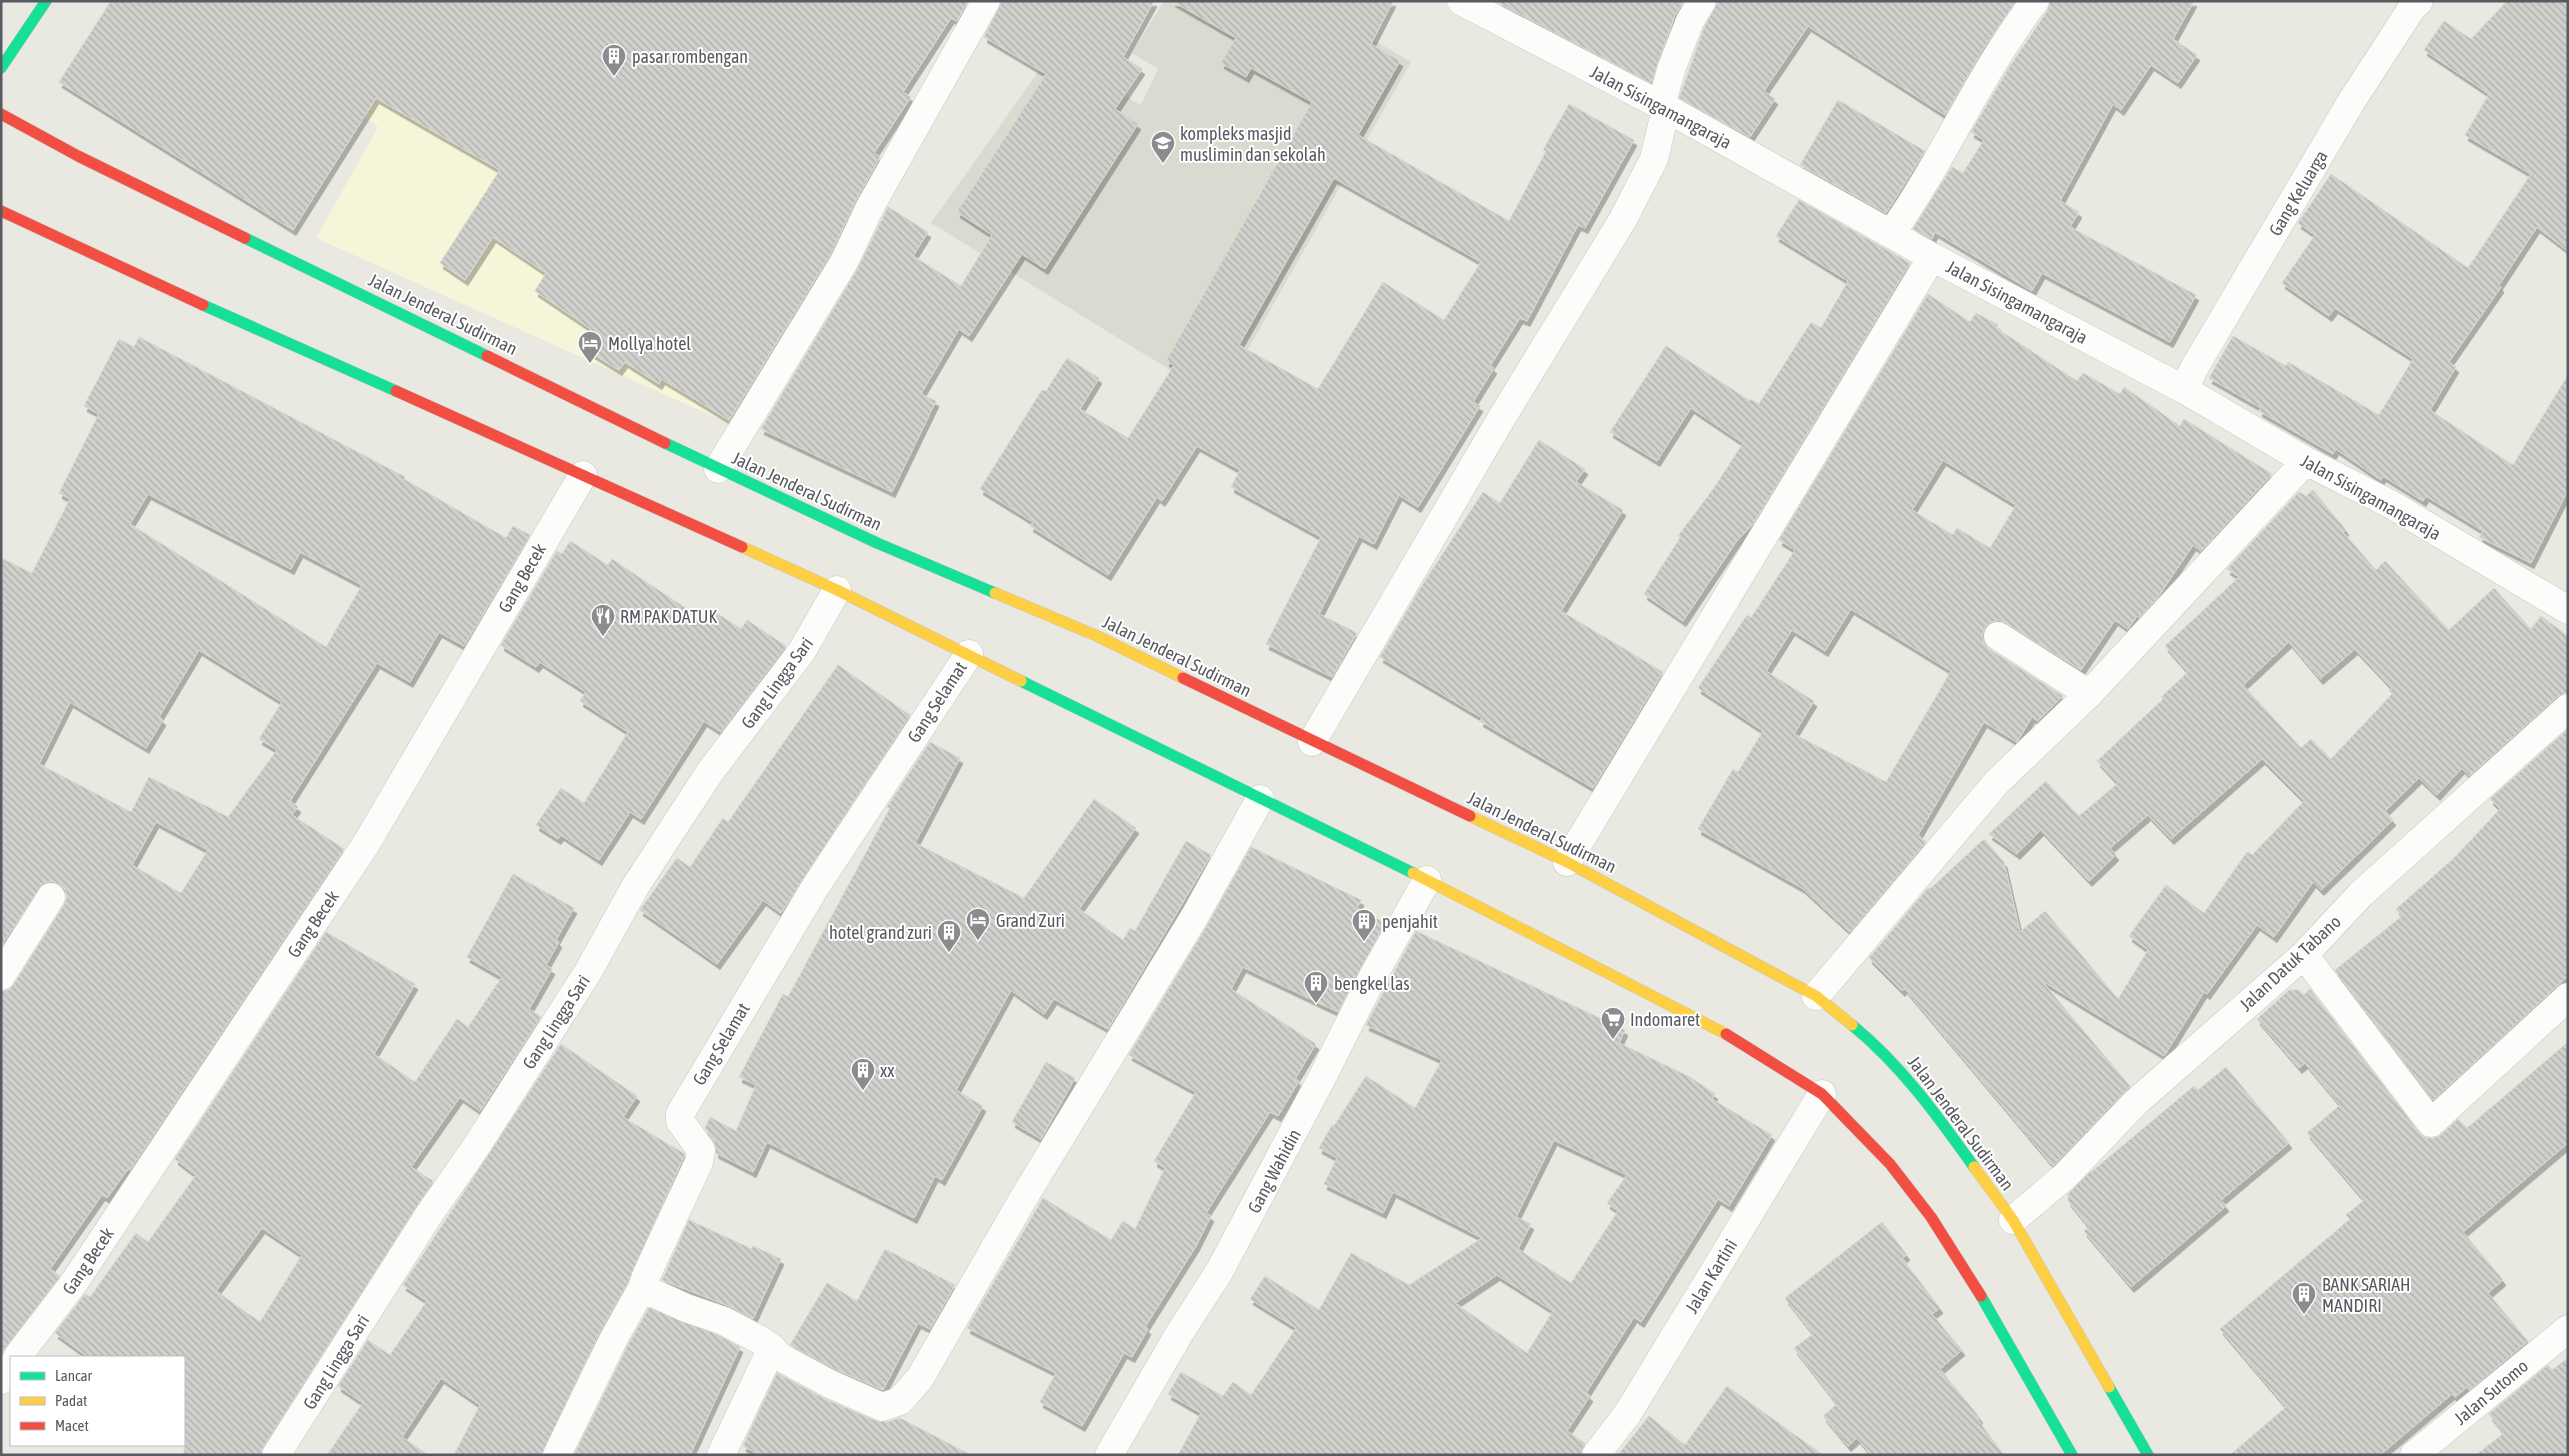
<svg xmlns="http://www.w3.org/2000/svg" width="2569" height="1456" viewBox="0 0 2569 1456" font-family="'Asap Condensed',sans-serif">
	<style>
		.commercial { fill: #f5f5d9 }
		.education { fill: #dadad0 }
		.building { fill: url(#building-back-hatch); stroke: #d8d8d1; fill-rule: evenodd; filter: url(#shadow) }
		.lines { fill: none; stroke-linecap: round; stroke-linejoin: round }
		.street-casing { stroke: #c6c6c5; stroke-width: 29 }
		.fast-casing { stroke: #c8c8c8; stroke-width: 12 }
		.slow-casing { stroke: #c8c8c8; stroke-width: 12 }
		.jam-casing { stroke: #c8c8c8; stroke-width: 12 }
		.street { stroke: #fcfcfb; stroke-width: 28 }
		.fast { stroke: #16e098; stroke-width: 11 }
		.slow { stroke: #ffcf43; stroke-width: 11 }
		.jam { stroke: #f24e42; stroke-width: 11 }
		.labels { text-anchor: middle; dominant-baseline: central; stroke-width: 4; stroke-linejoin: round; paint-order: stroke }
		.poi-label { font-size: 18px; fill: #585a61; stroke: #fff; text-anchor: start }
		.street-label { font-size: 18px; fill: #585a61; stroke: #fff }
	</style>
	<defs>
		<pattern id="building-back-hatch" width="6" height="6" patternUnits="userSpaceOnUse" patternTransform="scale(1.25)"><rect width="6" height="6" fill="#d0d0cc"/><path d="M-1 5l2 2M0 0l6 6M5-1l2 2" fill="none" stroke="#acaca9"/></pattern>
		<filter id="shadow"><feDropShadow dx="3" dy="5.5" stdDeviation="0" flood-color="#0004"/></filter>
	</defs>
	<rect width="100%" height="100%" fill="#e9e9e2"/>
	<path class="commercial" d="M 362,42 L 727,283 L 805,326 L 746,431 L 316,238 L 378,127 L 329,90 Z"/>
	<path class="education" d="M 1164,1 L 1307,1 L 1411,62 L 1219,400 L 931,223 L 1050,55 L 1141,105 L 1158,69 L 1132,53 Z"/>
	<path class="building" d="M 111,1 L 968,1 L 957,21 L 951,18 L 903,92 L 911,97 L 874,153 L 880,157 L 856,200 L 830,255 L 729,420 L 662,379 L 659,384 L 625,362 L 619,370 L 580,346 L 591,329 L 535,291 L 546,273 L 493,237 L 465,280 L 440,263 L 500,170 L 376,98 L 293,230 L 59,82 Z
		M 1002,1 L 1154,1 L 1123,57 L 1142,69 L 1115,109 L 1138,124 L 1045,269 L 1022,254 L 969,336 L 959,329 L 921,394 L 936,401 L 892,492 L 761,429 L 857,270 L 888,207 L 928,232 L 913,256 L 961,286 L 992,235 L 957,212 L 1046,74 L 984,37 Z
		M 1172,1 L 1393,1 L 1371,44 L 1400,61 L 1358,135 L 1509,221 L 1546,151 L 1543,150 L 1569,104 L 1634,140 L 1585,228 L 1578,225 L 1527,321 L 1520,318 L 1490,366 L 1494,368 L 1473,402 L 1480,406 L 1418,507 L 1399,495 L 1374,544 L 1359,536 L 1319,614 L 1357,633 L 1332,677 L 1266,644 L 1321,537 L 1231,487 L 1240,470 L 1197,446 L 1162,501 L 1157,497 L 1108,575 L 1030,526 L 1033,522 L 980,489 L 1042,390 L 1046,391 L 1067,358 L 1099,378 L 1080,409 L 1128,438 L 1174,365 L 1166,361 L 1312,102 L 1251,68 L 1246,77 L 1221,63 L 1236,38 ZM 1334,178 L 1481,262 L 1444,320 L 1383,282 L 1318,389 L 1239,345 Z
		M 1495,1 L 1684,1 L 1675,15 L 1651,83 Z
		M 1718,1 L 2016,1 L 1983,49 L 1945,115 L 1808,26 L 1764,91 L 1775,99 L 1750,137 L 1679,98 L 1704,28 Z
		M 2050,1 L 2194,1 L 2173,39 L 2197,55 L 2178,83 L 2151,65 L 2121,110 L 2113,104 L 2060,201 L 2079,212 L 2070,227 L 2196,295 L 2170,342 L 2042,273 L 2032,291 L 1935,232 L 1932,239 L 1913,229 L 1952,167 L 1963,173 L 1984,140 L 1971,132 L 2010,66 L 2048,10 Z
		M 2507,1 L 2568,1 L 2568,251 L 2537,227 L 2499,285 L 2501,287 L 2449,362 L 2456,367 L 2430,410 L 2513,465 L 2568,375 L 2568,490 L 2531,563 L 2479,537 L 2483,531 L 2426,496 L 2423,501 L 2383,476 L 2381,480 L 2336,449 L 2333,454 L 2259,411 L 2261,408 L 2209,378 L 2233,336 L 2286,366 L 2288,362 L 2379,415 L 2413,359 L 2335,308 L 2329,316 L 2282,283 L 2315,235 L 2298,223 L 2331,174 L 2468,268 L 2531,174 L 2465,135 L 2489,94 L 2424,50 L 2444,21 L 2471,39 Z
		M 1838,100 L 1925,151 L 1886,213 L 1800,165 Z
		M 1799,200 L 1910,263 L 1753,524 L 1736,542 L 1683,621 L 1644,594 L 1680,538 L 1678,536 L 1714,488 L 1743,443 L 1691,408 L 1657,461 L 1610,432 L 1666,346 L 1750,401 L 1751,399 L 1759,404 L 1811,322 L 1821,328 L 1848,281 L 1776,236 Z
		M 1928,294 L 1970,322 L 1976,313 L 1998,325 L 1996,328 L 2077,381 L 2083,373 L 2120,394 L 2124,387 L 2180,426 L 2184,419 L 2272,474 L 2201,551 L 2193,545 L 2158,597 L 2139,618 L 2137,616 L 2128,629 L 2115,620 L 2081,670 L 2006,623 L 1999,620 L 1991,622 L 1985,627 L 1982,636 L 1984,643 L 1989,649 L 2063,696 L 2038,721 L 2032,717 L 2017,742 L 1984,722 L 1918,835 L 1926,842 L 1850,932 L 1802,888 L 1698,829 L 1733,769 L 1738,772 L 1763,731 L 1698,688 L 1747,615 L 1751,618 L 1795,550 L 1779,540 ZM 1943,460 L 2016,505 L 1990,548 L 1957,528 L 1953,535 L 1912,510 ZM 1851,609 L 1951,671 L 1886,782 L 1794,734 L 1814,701 L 1766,671 L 1792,630 L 1825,651 Z
		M 139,337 L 405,477 L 404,479 L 506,538 L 513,526 L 530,535 L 464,646 L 439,632 L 410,682 L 377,663 L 290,801 L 298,807 L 292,815 L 344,849 L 130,1170 L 128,1169 L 107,1198 L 102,1195 L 50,1269 L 60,1276 L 1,1354 L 1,991 L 9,990 L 14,984 L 64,905 L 67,897 L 65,889 L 59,884 L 51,881 L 43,883 L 1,946 L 1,558 L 32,573 L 70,499 L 59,493 L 99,414 L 84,406 L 119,339 L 134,347 ZM 148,494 L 291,569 L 300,552 L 362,585 L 326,647 L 130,524 ZM 199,650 L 282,702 L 259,739 L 277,750 L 228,817 L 149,777 L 131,812 L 39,764 L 70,702 L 146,748 L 163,720 L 159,717 ZM 156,822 L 208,850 L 181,893 L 132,865 Z
		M 1539,440 L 1585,469 L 1576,482 L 1623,510 L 1561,611 L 1663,672 L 1593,788 L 1480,721 L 1482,718 L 1380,657 L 1421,587 L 1483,492 L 1500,503 Z
		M 2313,490 L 2346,530 L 2343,532 L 2376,570 L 2385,561 L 2449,630 L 2494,588 L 2531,629 L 2541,616 L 2568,636 L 2568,693 L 2558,696 L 2469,776 L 2462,768 L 2437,795 L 2419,778 L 2385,811 L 2393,820 L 2321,890 L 2313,882 L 2274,937 L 2257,925 L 2207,994 L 2204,992 L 2164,1056 L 2041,980 L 2130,1086 L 2053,1166 L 1904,988 L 1902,991 L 1869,958 L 1928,888 L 1930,889 L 1984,839 L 2004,862 L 2020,932 L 2045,911 L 2118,999 L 2148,950 L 2129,936 L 2166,885 L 2204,913 L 2247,852 L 2252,855 L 2304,801 L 2262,759 L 2171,839 L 2148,815 L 2110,848 L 2116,855 L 2089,881 L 2041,830 L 2017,854 L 1989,834 L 2046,781 L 2079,816 L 2118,783 L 2097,761 L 2163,699 L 2161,697 L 2188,672 L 2165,646 L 2239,577 L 2227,569 L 2299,492 L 2306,496 ZM 2289,642 L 2320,679 L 2355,649 L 2392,688 L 2389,691 L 2392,694 L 2331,759 L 2311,739 L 2301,748 L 2243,685 Z
		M 570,541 L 608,565 L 612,559 L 702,619 L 709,608 L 741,629 L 747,620 L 786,646 L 721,732 L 704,721 L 641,819 L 630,812 L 599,860 L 561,835 L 558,839 L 536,825 L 561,788 L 584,803 L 628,732 L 580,701 L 586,692 L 540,662 L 536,667 L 501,645 L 557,551 L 562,554 Z
		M 838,665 L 910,715 L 781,913 L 763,900 L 717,964 L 640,910 L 677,858 L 690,867 L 723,818 L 728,822 Z
		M 2568,729 L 2568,976 L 2433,1100 L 2335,970 L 2402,916 L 2396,909 L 2454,858 L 2500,809 L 2490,799 Z
		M 930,742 L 960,758 L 915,843 L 1024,898 L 1094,799 L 1136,828 L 1079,909 L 1123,940 L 1130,928 L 1135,931 L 1186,841 L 1211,855 L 1108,1029 L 1054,999 L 1044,1014 L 1011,990 L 956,1090 L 983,1106 L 942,1180 L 935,1176 L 914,1218 L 767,1142 L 753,1172 L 716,1153 L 714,1141 L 705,1128 L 710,1117 L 736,1131 L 756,1085 L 739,1077 L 783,994 L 788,997 L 890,808 L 887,807 Z
		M 1251,847 L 1361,900 L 1357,908 L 1385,923 L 1338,1012 L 1243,967 L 1231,989 L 1316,1044 L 1295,1079 L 1299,1081 L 1278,1116 L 1270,1112 L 1206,1213 L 1211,1216 L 1196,1246 L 1145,1327 L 1148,1329 L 1132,1357 L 1124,1353 L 1082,1426 L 1040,1402 L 1056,1373 L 967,1328 L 1043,1198 L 1111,1240 L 1123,1221 L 1135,1229 L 1165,1168 L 1154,1161 L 1196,1092 L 1129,1055 L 1208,924 Z
		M 513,874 L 574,908 L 556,940 L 559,942 L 546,965 L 552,969 L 529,1009 L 541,1017 L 480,1111 L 460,1097 L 411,1167 L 433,1181 L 263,1447 L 260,1455 L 184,1455 L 184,1357 L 88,1357 L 55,1333 L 85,1294 L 90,1297 L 136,1233 L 148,1242 L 196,1175 L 175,1159 L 326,932 L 415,984 L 374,1054 L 415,1082 L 457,1019 L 468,1027 L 502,977 L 467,957 ZM 262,1228 L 302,1255 L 260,1322 L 216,1291 Z
		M 1416,931 L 1625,1030 L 1619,1043 L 1690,1077 L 1715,1094 L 1712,1099 L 1772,1135 L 1729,1206 L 1718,1199 L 1641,1322 L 1634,1317 L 1586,1393 L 1590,1396 L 1567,1431 L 1585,1443 L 1581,1455 L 1178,1455 L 1201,1413 L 1168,1394 L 1181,1372 L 1223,1396 L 1233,1382 L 1251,1395 L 1296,1328 L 1250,1299 L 1265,1276 L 1319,1310 L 1351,1253 L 1409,1285 L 1482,1238 L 1393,1192 L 1383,1213 L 1324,1184 L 1337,1158 L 1319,1148 L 1332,1125 L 1334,1126 L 1366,1076 L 1415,1108 L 1442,1060 L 1366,1025 ZM 1554,1140 L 1627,1175 L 1607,1203 L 1618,1211 L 1571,1283 L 1518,1249 L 1531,1224 L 1516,1217 ZM 1497,1275 L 1553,1311 L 1527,1353 L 1455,1303 Z
		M 2310,989 L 2419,1132 L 2426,1138 L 2434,1138 L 2441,1135 L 2458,1119 L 2467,1128 L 2568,1042 L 2568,1143 L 2463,1232 L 2503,1280 L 2488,1293 L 2528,1341 L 2469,1390 L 2467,1387 L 2455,1397 L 2452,1394 L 2380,1455 L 2230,1455 L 2286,1407 L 2220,1329 L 2350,1219 L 2346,1215 L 2364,1200 L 2307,1133 L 2340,1105 L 2305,1063 L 2299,1068 L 2257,1019 L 2289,990 L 2299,990 L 2304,995 Z
		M 561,1044 L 637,1096 L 623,1117 L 685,1154 L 628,1282 L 600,1331 L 542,1455 L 454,1455 L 480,1405 L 441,1378 L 402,1437 L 428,1455 L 327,1455 L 363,1403 L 338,1386 L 368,1340 L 390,1355 L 427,1301 L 403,1285 Z
		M 1046,1062 L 1075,1078 L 1041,1139 L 1012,1122 Z
		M 2226,1067 L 2289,1143 L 2221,1200 L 2226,1206 L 2131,1287 L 2084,1231 L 2089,1227 L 2068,1201 L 2068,1194 L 2091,1171 L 2090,1173 L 2194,1086 L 2198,1090 Z
		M 689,1220 L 752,1249 L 753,1246 L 781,1259 L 753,1319 L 729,1306 L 662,1280 Z
		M 1882,1222 L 1907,1255 L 1902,1258 L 1940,1308 L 1932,1314 L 1962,1350 L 1940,1369 L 1980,1418 L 1978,1420 L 2004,1455 L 1871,1455 L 1857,1438 L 1848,1446 L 1823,1416 L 1837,1404 L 1794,1348 L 1813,1334 L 1785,1298 Z
		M 885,1249 L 955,1285 L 930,1329 L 918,1323 L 883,1390 L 837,1370 L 790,1345 L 827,1283 L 857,1301 Z
		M 649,1308 L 718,1335 L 740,1347 L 690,1455 L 574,1455 L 628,1345 Z
		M 2568,1358 L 2568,1455 L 2476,1455 L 2504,1433 L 2489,1414 L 2548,1365 L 2552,1370 Z
		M 777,1373 L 823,1398 L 876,1421 L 887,1422 L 900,1418 L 971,1455 L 760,1455 L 743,1446 Z
		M 1727,1386 L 1823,1455 L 1618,1455 L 1649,1416 L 1685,1445 Z"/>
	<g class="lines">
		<defs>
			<path id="street" d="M 1461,1 L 1666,108 L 1932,257 L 2185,390 L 2306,461 L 2392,505 L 2568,610
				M 1891,234 C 1944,159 1979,74 2035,1
				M 2185,390 L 2193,370 L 2351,102 L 2412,8 L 2419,1
				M 718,469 L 844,262 L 870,207 L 986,1
				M 1998,636 L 2089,694
				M 1312,742 L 1501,419 L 1622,221 L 1654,159 L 1666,108 L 1663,98 L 1672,67 L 1690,21 L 1702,1
				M 1567,862 L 1932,257
				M 2304,955 L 2431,1123 L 2568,997
				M 1,976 L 51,897
				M 1816,996 L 1997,782 L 2089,694 L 2306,461
				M 2013,1220 L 2065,1176 L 2136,1102 L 2304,955 L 2361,894 L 2568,708
				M 642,1288 L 686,1308 L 724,1321 L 760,1340 L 772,1348 L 780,1357 L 830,1384 L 882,1407 L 900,1401 L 920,1378 L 1023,1199 L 1195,916 L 1260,799
				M 17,1357 L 73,1284 L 366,844 L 583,475
				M 1,1380 L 11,1366
				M 276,1455 L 430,1213 L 476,1147 L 588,972 L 635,887 L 672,830 L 710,772 L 802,651 L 837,590
				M 557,1455 L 614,1338 L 642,1288 L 646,1276 L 699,1162 L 701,1150 L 680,1121 L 680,1114 L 814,889 L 969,654
				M 721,1455 L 772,1348
				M 1109,1455 L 1179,1334 L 1219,1272 L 1324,1074 L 1373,976 L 1427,880
				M 1596,1455 L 1628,1413 L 1822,1094
				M 2414,1455 L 2568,1329"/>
			<path id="fast" d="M 1,68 L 46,1
				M 245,238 L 487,356
				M 203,305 L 396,391
				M 665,443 L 877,543 L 995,593
				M 1021,681 L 1413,873
				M 1852,1025 C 1901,1065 1937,1115 1974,1167
				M 1981,1296 L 2072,1455
				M 2109,1387 L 2148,1455"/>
			<path id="slow" d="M 742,547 L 837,590 L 1021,681
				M 995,593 L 1097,636 L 1183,678
				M 1470,816 L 1567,862 L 1816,996 L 1852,1025
				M 1413,873 L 1726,1034
				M 1974,1167 L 2013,1220 L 2109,1387"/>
			<path id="jam" d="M 1,114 L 78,156 L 245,238
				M 1,211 L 203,305
				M 487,356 L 665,443
				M 396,391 L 742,547
				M 1183,678 L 1470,816
				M 1726,1034 L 1822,1094 L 1890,1164 L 1931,1217 L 1981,1296"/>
		</defs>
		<use href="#street" class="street-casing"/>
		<use href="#fast" class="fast-casing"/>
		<use href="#slow" class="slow-casing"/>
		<use href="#jam" class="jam-casing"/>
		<use href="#street" class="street"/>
		<use href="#fast" class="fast"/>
		<use href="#slow" class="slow"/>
		<use href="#jam" class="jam"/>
	</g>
	<defs>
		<symbol id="building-pin" viewBox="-11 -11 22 30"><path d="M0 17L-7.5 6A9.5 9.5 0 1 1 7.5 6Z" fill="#8b8c8e" stroke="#fff"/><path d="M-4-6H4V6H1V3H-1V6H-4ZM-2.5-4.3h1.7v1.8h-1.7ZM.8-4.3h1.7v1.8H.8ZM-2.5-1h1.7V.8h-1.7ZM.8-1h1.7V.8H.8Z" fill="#fff"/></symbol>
		<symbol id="school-pin" viewBox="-11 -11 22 30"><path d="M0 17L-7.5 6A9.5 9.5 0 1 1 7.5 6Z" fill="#8b8c8e" stroke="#fff"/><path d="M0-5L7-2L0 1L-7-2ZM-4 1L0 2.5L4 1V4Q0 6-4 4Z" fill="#fff"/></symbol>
		<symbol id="hotel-pin" viewBox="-11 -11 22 30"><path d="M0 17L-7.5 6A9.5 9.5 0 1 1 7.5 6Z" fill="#8b8c8e" stroke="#fff"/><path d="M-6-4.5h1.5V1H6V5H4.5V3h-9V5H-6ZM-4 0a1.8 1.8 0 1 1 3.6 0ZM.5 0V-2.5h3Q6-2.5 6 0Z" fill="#fff"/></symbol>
		<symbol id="restaurant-pin" viewBox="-11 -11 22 30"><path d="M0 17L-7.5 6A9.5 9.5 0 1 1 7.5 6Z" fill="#8b8c8e" stroke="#fff"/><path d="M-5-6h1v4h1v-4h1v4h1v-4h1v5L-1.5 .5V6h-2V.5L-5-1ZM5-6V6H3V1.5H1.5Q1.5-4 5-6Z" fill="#fff"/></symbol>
		<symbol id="supermarket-pin" viewBox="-11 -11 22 30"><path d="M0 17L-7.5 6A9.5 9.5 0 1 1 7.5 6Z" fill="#8b8c8e" stroke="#fff"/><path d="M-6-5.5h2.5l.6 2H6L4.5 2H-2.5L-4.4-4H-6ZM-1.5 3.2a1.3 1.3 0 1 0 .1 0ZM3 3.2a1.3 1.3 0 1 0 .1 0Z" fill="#fff"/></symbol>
	</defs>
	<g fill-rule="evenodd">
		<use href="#building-pin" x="600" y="42" width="28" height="38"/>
		<use href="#school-pin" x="1149" y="129" width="28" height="38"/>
		<use href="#hotel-pin" x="576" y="329" width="28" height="38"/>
		<use href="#restaurant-pin" x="589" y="602" width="28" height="38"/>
		<use href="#hotel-pin" x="964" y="906" width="28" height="38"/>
		<use href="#building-pin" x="1350" y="907" width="28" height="38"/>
		<use href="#building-pin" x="935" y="918" width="28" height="38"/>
		<use href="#building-pin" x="1302" y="969" width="28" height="38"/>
		<use href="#supermarket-pin" x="1599" y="1005" width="28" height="38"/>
		<use href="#building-pin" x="849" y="1056" width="28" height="38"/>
		<use href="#building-pin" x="2290" y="1280" width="28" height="38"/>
	</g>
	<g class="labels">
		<g class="poi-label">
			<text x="632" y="56">pasar rombengan</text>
			<text x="1180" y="133">kompleks masjid<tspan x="1180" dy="21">muslimin dan sekolah</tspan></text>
			<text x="608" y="343">Mollya hotel</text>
			<text x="620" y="616">RM PAK DATUK</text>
			<text x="996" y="920">Grand Zuri</text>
			<text x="1382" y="921">penjahit</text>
			<text x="932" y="932" text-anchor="end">hotel grand zuri</text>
			<text x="1334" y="983">bengkel las</text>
			<text x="1630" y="1019">Indomaret</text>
			<text x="880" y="1070">xx</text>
			<text x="2322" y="1284">BANK SARIAH<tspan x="2322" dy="21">MANDIRI</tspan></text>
		</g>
		<g class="street-label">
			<text transform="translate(1661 107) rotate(28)">Jalan Sisingamangaraja</text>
			<text transform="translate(2298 193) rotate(-59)">Gang Keluarga</text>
			<text transform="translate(2017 302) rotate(28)">Jalan Sisingamangaraja</text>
			<text transform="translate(443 314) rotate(26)">Jalan Jenderal Sudirman</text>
			<text transform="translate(807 491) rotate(25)">Jalan Jenderal Sudirman</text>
			<text transform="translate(2371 497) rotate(29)">Jalan Sisingamangaraja</text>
			<text transform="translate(522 578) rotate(-60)">Gang Becek</text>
			<text transform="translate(1177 656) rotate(26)">Jalan Jenderal Sudirman</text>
			<text transform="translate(777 683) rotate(-54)">Gang Lingga Sari</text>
			<text transform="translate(937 702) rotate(-57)">Gang Selamat</text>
			<text transform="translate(1542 832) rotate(26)">Jalan Jenderal Sudirman</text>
			<text transform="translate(313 924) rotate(-56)">Gang Becek</text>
			<text transform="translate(2290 963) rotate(-43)">Jalan Datuk Tabano</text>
			<text transform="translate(556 1022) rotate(-57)">Gang Lingga Sari</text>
			<text transform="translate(721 1044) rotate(-59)">Gang Selamat</text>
			<text transform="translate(1961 1123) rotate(53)">Jalan Jenderal Sudirman</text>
			<text transform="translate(1274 1171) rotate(-62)">Gang Wahidin</text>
			<text transform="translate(88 1261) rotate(-56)">Gang Becek</text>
			<text transform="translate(1711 1276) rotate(-59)">Jalan Kartini</text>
			<text transform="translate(336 1362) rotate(-58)">Gang Lingga Sari</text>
			<text transform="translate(2491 1392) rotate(-40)">Jalan Sutomo</text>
		</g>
	</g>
	<rect width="2569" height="1456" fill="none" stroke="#585a61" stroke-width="5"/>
	<rect x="10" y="1356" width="175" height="90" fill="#ffffff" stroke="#bcbdc0"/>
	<rect x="20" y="1372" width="25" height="8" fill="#16e098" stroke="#bcbdc0"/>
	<text x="55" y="1381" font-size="15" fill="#585a61">Lancar</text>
	<rect x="20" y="1397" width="25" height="8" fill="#ffcf43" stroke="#bcbdc0"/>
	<text x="55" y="1406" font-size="15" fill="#585a61">Padat</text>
	<rect x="20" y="1422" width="25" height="8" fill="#f24e42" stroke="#bcbdc0"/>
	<text x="55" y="1431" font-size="15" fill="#585a61">Macet</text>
</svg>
